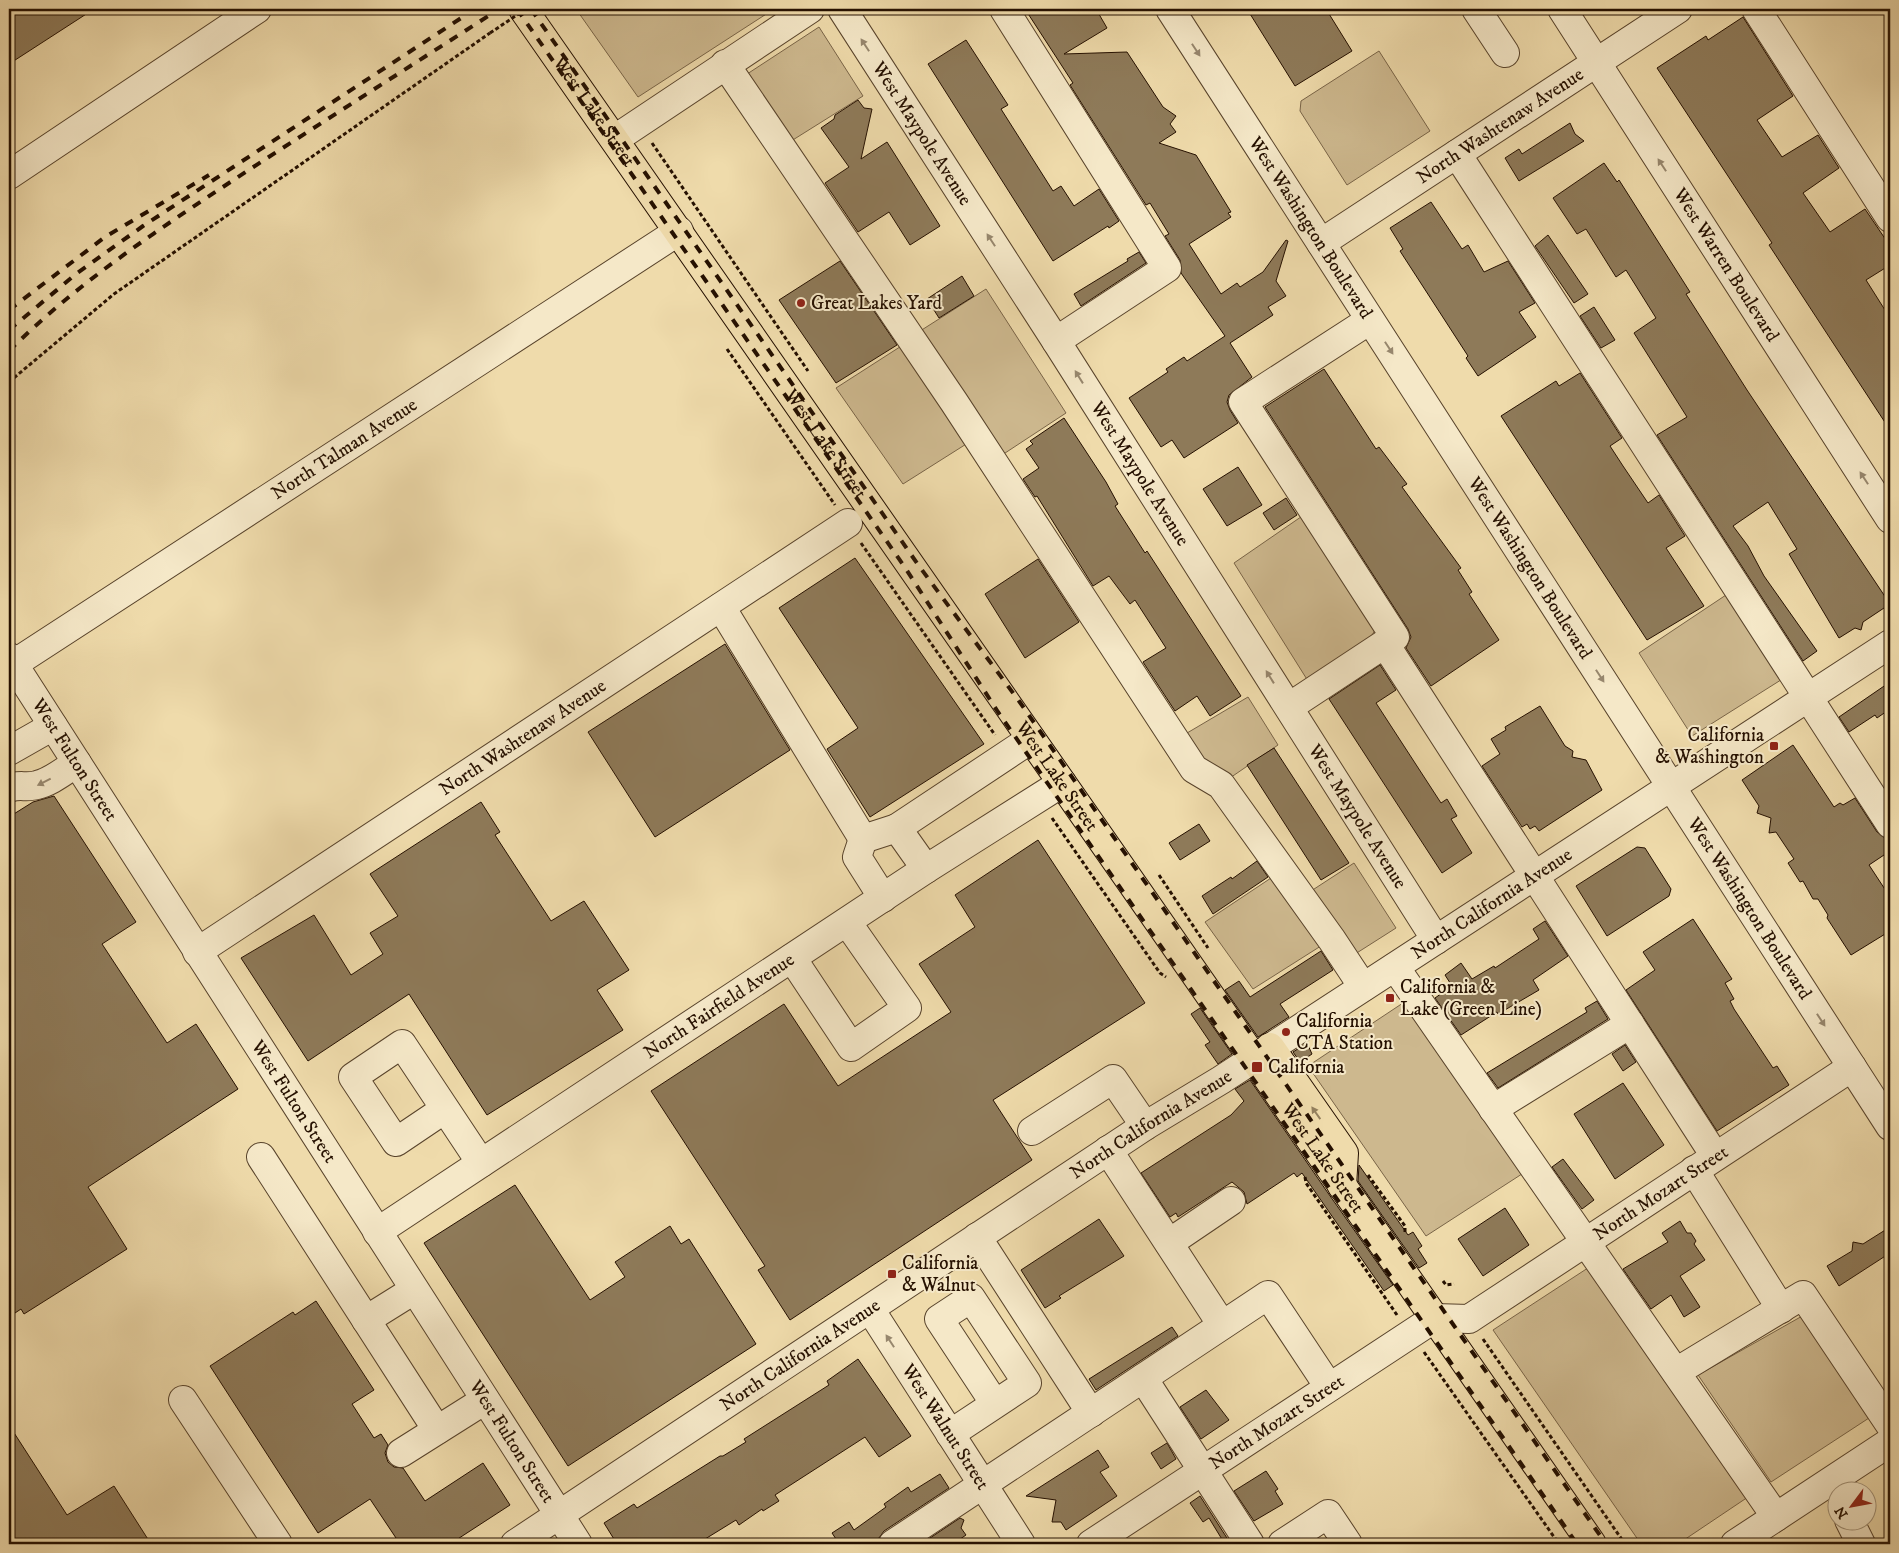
<svg xmlns="http://www.w3.org/2000/svg" width="1899" height="1553" viewBox="0 0 1899 1553" font-family="'IM FELL DW Pica',serif">
	<style>
		.green { fill: #cdb88e; stroke: #796447 }
		.building { fill: #8e7a59; stroke: #251000 }
		.lines { fill: none; stroke-linecap: round; stroke-linejoin: round }
		.minor-casing { stroke: #58432b; stroke-width: 30 }
		.major-casing { stroke: #251000; stroke-width: 30 }
		.path { stroke: #251000; stroke-width: 3; stroke-dasharray: 4 2.5; stroke-linecap: butt }
		.minor { stroke: #f5e8c8; stroke-width: 28 }
		.major { stroke: #efdbab; stroke-width: 28 }
		.rail { stroke: #251000; stroke-width: 4; stroke-dasharray: 9 9; stroke-linecap: butt }
		.path-bridge { stroke: #251000; stroke-width: 3; stroke-dasharray: 4 2.5; stroke-linecap: butt }
		.oneway { fill: #97876e }
		.oneway2 { fill: #94805e }
		.poi-dot { fill: #8f2418; stroke: #f5e8c8; stroke-width: 2 }
		.labels { text-anchor: middle; dominant-baseline: central; stroke-width: 4; stroke-linejoin: round; paint-order: stroke }
		.street-label { font-size: 19px; fill: #251000; stroke: #f5e8c8 }
		.poi-label { font-size: 19px; fill: #251000; stroke: #f5e8c8; text-anchor: start }
	</style>
	<rect width="100%" height="100%" fill="#efdbab"/>
	<filter id="stains"><feTurbulence type="fractalNoise" baseFrequency=".004" numOctaves="4"/><feColorMatrix values="0 0 0 0 .2 0 0 0 0 .09 0 0 0 0 .02 0 0 0 .5 -.17"/></filter>
	<radialGradient id="worn" r=".72"><stop offset=".6" stop-color="#630" stop-opacity="0"/><stop offset="1" stop-color="#630" stop-opacity=".3"/></radialGradient>
	<path class="green" d="M 576,9 L 774,9 L 638,97 Z
		M 819,27 L 863,96 L 788,143 L 741,78 Z
		M 1379,51 L 1430,131 L 1347,185 L 1300,111 L 1301,101 Z
		M 986,289 L 1066,413 L 999,457 L 917,333 Z
		M 906,343 L 971,441 L 903,484 L 836,388 Z
		M 1311,510 L 1381,621 L 1370,638 L 1308,681 L 1234,563 Z
		M 1729,593 L 1784,678 L 1692,736 L 1639,653 Z
		M 1248,697 L 1278,745 L 1227,780 L 1200,765 L 1182,736 Z
		M 1354,863 L 1396,928 L 1352,956 L 1308,893 Z
		M 1274,876 L 1324,944 L 1253,989 L 1205,922 Z
		M 1409,999 L 1525,1172 L 1426,1236 L 1308,1066 Z
		M 1594,1264 L 1748,1497 L 1678,1544 L 1641,1544 L 1493,1330 Z
		M 1804,1315 L 1869,1418 L 1771,1482 L 1698,1375 Z"/>
	<path class="building" d="M 9,9 L 94,9 L 9,64 Z
		M 1025,9 L 1096,9 L 1107,28 L 1064,54 L 1127,52 L 1163,107 L 1176,116 L 1170,124 L 1176,132 L 1159,143 L 1196,155 L 1231,212 L 1228,213 L 1231,217 L 1189,244 L 1221,294 L 1237,283 L 1240,287 L 1263,272 L 1286,240 L 1288,241 L 1276,281 L 1286,296 L 1268,307 L 1273,315 L 1230,343 L 1252,377 L 1229,395 L 1227,402 L 1230,410 L 1238,423 L 1184,458 L 1172,440 L 1161,447 L 1129,398 L 1168,372 L 1166,369 L 1184,357 L 1187,361 L 1225,336 L 1181,273 L 1180,260 L 1165,236 L 1169,234 L 1150,203 L 1146,205 L 1070,85 L 1073,83 Z
		M 1247,9 L 1326,9 L 1352,51 L 1295,86 Z
		M 1743,17 L 1793,96 L 1757,120 L 1782,157 L 1818,135 L 1839,168 L 1803,193 L 1830,232 L 1865,209 L 1890,246 L 1890,265 L 1866,280 L 1890,318 L 1890,430 L 1769,245 L 1772,243 L 1657,68 L 1706,36 L 1708,40 Z
		M 966,40 L 1008,105 L 1001,109 L 1053,191 L 1061,186 L 1074,206 L 1099,189 L 1119,221 L 1109,228 L 1108,226 L 1053,261 L 928,64 Z
		M 858,100 L 864,108 L 872,109 L 861,159 L 887,142 L 940,226 L 910,245 L 889,212 L 858,232 L 825,183 L 849,167 L 821,128 L 834,119 L 835,115 Z
		M 1570,123 L 1575,134 L 1584,141 L 1519,181 L 1505,158 L 1519,149 L 1522,154 Z
		M 1604,163 L 1617,182 L 1619,180 L 1690,292 L 1686,294 L 1747,390 L 1890,604 L 1863,622 L 1861,630 L 1855,628 L 1839,638 L 1789,554 L 1797,549 L 1768,502 L 1733,526 L 1748,546 L 1764,576 L 1817,651 L 1803,661 L 1657,435 L 1687,417 L 1634,333 L 1656,318 L 1626,270 L 1616,277 L 1586,229 L 1577,234 L 1553,198 Z
		M 1431,202 L 1462,249 L 1468,245 L 1484,272 L 1508,261 L 1535,303 L 1519,312 L 1536,337 L 1478,376 L 1466,358 L 1468,356 L 1400,251 L 1403,249 L 1390,228 Z
		M 1548,235 L 1588,294 L 1574,303 L 1535,246 Z
		M 1139,252 L 1146,263 L 1081,306 L 1074,294 L 1128,261 L 1127,259 Z
		M 840,261 L 897,345 L 836,383 L 779,300 Z
		M 962,276 L 974,296 L 939,318 L 927,299 Z
		M 1594,307 L 1615,340 L 1601,348 L 1580,316 Z
		M 1324,369 L 1376,449 L 1379,447 L 1407,484 L 1402,487 L 1461,568 L 1458,570 L 1472,592 L 1469,594 L 1499,640 L 1431,686 L 1406,648 L 1411,637 L 1408,629 L 1265,407 Z
		M 1580,373 L 1622,438 L 1610,446 L 1623,466 L 1648,503 L 1659,495 L 1685,536 L 1666,548 L 1704,606 L 1647,640 L 1501,416 L 1556,381 L 1559,386 Z
		M 1064,418 L 1106,482 L 1118,504 L 1115,506 L 1145,553 L 1147,551 L 1241,696 L 1210,716 L 1197,696 L 1175,711 L 1143,662 L 1166,648 L 1135,600 L 1130,604 L 1109,576 L 1093,586 L 1037,496 L 1035,497 L 1023,479 L 1039,468 L 1026,449 L 1033,444 L 1030,441 Z
		M 1238,467 L 1262,505 L 1227,526 L 1203,489 Z
		M 1286,498 L 1297,515 L 1274,530 L 1263,513 Z
		M 855,558 L 984,744 L 870,817 L 827,749 L 858,728 L 779,608 Z
		M 1038,559 L 1079,622 L 1025,658 L 985,594 Z
		M 725,644 L 790,750 L 655,837 L 588,732 Z
		M 1380,665 L 1396,690 L 1376,703 L 1441,803 L 1447,799 L 1457,816 L 1451,819 L 1472,853 L 1442,873 L 1329,699 Z
		M 1890,682 L 1890,709 L 1877,718 L 1875,715 L 1849,732 L 1839,717 Z
		M 1540,706 L 1565,746 L 1573,751 L 1572,757 L 1586,760 L 1602,790 L 1539,831 L 1535,826 L 1530,829 L 1527,824 L 1522,827 L 1482,766 L 1500,754 L 1491,739 L 1506,730 L 1505,727 Z
		M 1793,745 L 1834,807 L 1840,803 L 1843,805 L 1855,798 L 1877,832 L 1890,840 L 1890,851 L 1869,865 L 1890,897 L 1890,931 L 1851,955 L 1827,918 L 1828,915 L 1818,899 L 1813,899 L 1803,881 L 1800,882 L 1788,863 L 1794,859 L 1776,832 L 1769,833 L 1771,818 L 1757,813 L 1759,806 L 1742,780 Z
		M 1274,748 L 1349,863 L 1321,880 L 1247,765 Z
		M 54,796 L 136,922 L 102,944 L 167,1043 L 196,1024 L 238,1089 L 88,1187 L 127,1249 L 24,1314 L 21,1309 L 9,1317 L 9,817 L 33,802 Z
		M 481,802 L 500,832 L 495,835 L 551,921 L 584,901 L 629,970 L 597,990 L 623,1030 L 487,1115 L 409,994 L 308,1061 L 241,958 L 314,915 L 351,975 L 383,954 L 370,933 L 398,916 L 370,874 Z
		M 1199,824 L 1210,841 L 1180,860 L 1169,843 Z
		M 1038,840 L 1145,1003 L 993,1100 L 1032,1160 L 790,1320 L 758,1270 L 765,1266 L 651,1091 L 784,1004 L 838,1086 L 951,1012 L 919,964 L 975,927 L 955,895 Z
		M 1637,847 L 1645,848 L 1671,889 L 1669,896 L 1607,936 L 1576,886 Z
		M 1257,861 L 1268,877 L 1213,914 L 1202,896 L 1231,877 L 1232,879 Z
		M 1693,919 L 1732,979 L 1725,983 L 1734,999 L 1730,1001 L 1734,1009 L 1773,1068 L 1777,1066 L 1789,1085 L 1717,1131 L 1626,990 L 1655,970 L 1643,952 Z
		M 1545,921 L 1568,956 L 1533,980 L 1539,990 L 1498,1014 L 1497,1012 L 1461,1035 L 1435,998 L 1452,986 L 1445,975 L 1461,963 L 1472,979 L 1494,966 L 1495,968 L 1539,939 L 1533,929 Z
		M 1321,951 L 1333,970 L 1280,1004 L 1289,1017 L 1258,1037 L 1225,990 L 1239,981 L 1250,997 Z
		M 1597,1001 L 1608,1019 L 1498,1088 L 1487,1073 L 1587,1012 L 1585,1008 Z
		M 1200,1008 L 1232,1054 L 1218,1064 L 1205,1045 L 1210,1042 L 1191,1014 Z
		M 1307,1043 L 1312,1054 L 1300,1062 L 1293,1052 Z
		M 1625,1045 L 1636,1062 L 1623,1071 L 1612,1054 Z
		M 1250,1080 L 1328,1193 L 1393,1285 L 1384,1291 L 1302,1173 L 1297,1177 L 1294,1173 L 1247,1204 L 1244,1192 L 1232,1182 L 1178,1217 L 1176,1213 L 1170,1217 L 1141,1173 L 1231,1115 L 1244,1101 L 1235,1089 Z
		M 1623,1083 L 1664,1145 L 1615,1179 L 1574,1114 Z
		M 1563,1159 L 1594,1200 L 1582,1209 L 1552,1167 Z
		M 1359,1165 L 1408,1235 L 1413,1232 L 1422,1246 L 1418,1249 L 1427,1263 L 1419,1268 L 1358,1181 Z
		M 515,1185 L 590,1300 L 625,1277 L 615,1262 L 670,1226 L 681,1244 L 689,1239 L 756,1344 L 568,1466 L 424,1243 Z
		M 1505,1208 L 1529,1245 L 1483,1276 L 1458,1239 Z
		M 1099,1219 L 1124,1256 L 1059,1296 L 1061,1298 L 1045,1308 L 1021,1270 Z
		M 1680,1221 L 1687,1233 L 1691,1233 L 1696,1241 L 1694,1244 L 1705,1260 L 1680,1276 L 1700,1307 L 1684,1317 L 1671,1295 L 1651,1309 L 1623,1269 L 1668,1242 L 1662,1233 Z
		M 1890,1227 L 1890,1253 L 1839,1286 L 1827,1266 L 1852,1251 L 1853,1242 L 1863,1244 Z
		M 316,1301 L 374,1390 L 352,1404 L 374,1438 L 381,1434 L 388,1445 L 385,1453 L 388,1462 L 394,1467 L 403,1468 L 425,1501 L 483,1463 L 510,1505 L 450,1544 L 400,1544 L 370,1499 L 318,1533 L 210,1366 L 293,1312 L 295,1315 Z
		M 1172,1327 L 1178,1336 L 1096,1390 L 1089,1379 Z
		M 858,1359 L 911,1436 L 879,1457 L 865,1437 L 775,1495 L 779,1501 L 763,1511 L 762,1509 L 739,1525 L 736,1520 L 697,1544 L 617,1544 L 604,1523 L 634,1504 L 637,1508 L 720,1456 L 723,1456 L 746,1442 L 744,1439 L 829,1385 L 827,1381 Z
		M 1206,1390 L 1229,1420 L 1201,1439 L 1180,1407 Z
		M 9,1425 L 67,1515 L 114,1486 L 151,1544 L 16,1544 L 9,1533 Z
		M 1167,1443 L 1176,1459 L 1161,1469 L 1151,1453 Z
		M 1098,1450 L 1109,1467 L 1100,1472 L 1117,1496 L 1066,1530 L 1061,1522 L 1052,1522 L 1056,1500 L 1026,1496 Z
		M 1266,1471 L 1278,1489 L 1275,1491 L 1283,1504 L 1254,1521 L 1234,1491 Z
		M 940,1474 L 949,1488 L 884,1531 L 879,1538 L 870,1544 L 836,1544 L 838,1542 L 832,1533 L 849,1522 L 854,1530 L 886,1507 L 884,1504 L 908,1487 L 911,1492 Z
		M 1200,1496 L 1227,1538 L 1223,1541 L 1209,1518 L 1203,1522 L 1190,1503 Z
		M 960,1518 L 964,1520 L 961,1528 L 966,1535 L 953,1544 L 921,1544 Z"/>
	<g class="lines">
		<defs>
			<g id="minor">
				<path id="s1" d="M 842,9 L 1056,341 L 1436,940"/>
				<path d="M 1004,9 L 1167,268 L 1056,341"/>
				<path id="s2" d="M 1170,9 L 1890,1126"/>
				<path d="M 1476,9 L 1505,53"/>
				<path id="s3" d="M 1562,9 L 1890,519"/>
				<path d="M 1756,9 L 1890,218"/>
				<path d="M 725,64 L 954,402 L 1194,769 L 1221,785 L 1332,940 L 1363,987"/>
				<path d="M 615,139 L 810,9"/>
				<path d="M 1457,154 L 1890,824"/>
				<path d="M 9,175 L 257,9"/>
				<path id="s4" d="M 1321,243 L 1678,9"/>
				<path d="M 721,607 L 863,839"/>
				<path d="M 1385,644 L 1715,1156"/>
				<path id="s5" d="M 9,657 L 578,1544"/>
				<path id="s6" d="M 9,667 L 679,231"/>
				<path d="M 1289,707 L 1395,637 L 1243,402 L 1370,320"/>
				<path d="M 9,751 L 53,726"/>
				<path d="M 9,788 C 18,784 27,788 37,785 C 51,782 65,770 77,763"/>
				<path d="M 897,828 L 1031,739"/>
				<path d="M 883,898 L 857,857 L 863,839 L 897,828 L 926,869"/>
				<path id="s7" d="M 197,952 L 848,523"/>
				<path d="M 792,958 L 851,1047 L 907,1008 L 847,922"/>
				<path d="M 1395,967 L 1776,1517"/>
				<path d="M 445,1109 L 396,1142 L 353,1077 L 402,1044 L 481,1163"/>
				<path d="M 1493,1109 L 1630,1024"/>
				<path d="M 1032,1131 L 1113,1079 L 1145,1126"/>
				<path d="M 1108,1150 L 1222,1325"/>
				<path d="M 261,1157 L 437,1430"/>
				<path d="M 1694,1170 L 1781,1309"/>
				<path id="s8" d="M 377,1232 L 926,869 L 1062,783"/>
				<path d="M 977,1237 L 1091,1413"/>
				<path d="M 1169,1243 L 1231,1201"/>
				<path id="s9" d="M 870,1309 L 1021,1544"/>
				<path d="M 366,1320 L 414,1290"/>
				<path d="M 1676,1372 L 1803,1295 L 1890,1425"/>
				<path d="M 1143,1378 L 1250,1544"/>
				<path d="M 183,1400 L 278,1544"/>
				<path d="M 950,1434 L 1027,1383 L 971,1298 L 939,1319 L 995,1404"/>
				<path d="M 401,1453 L 485,1400"/>
				<path d="M 1849,1520 L 1861,1544"/>
				<path id="s10" d="M 515,1544 L 1145,1126 L 1221,1080 L 1890,644"/>
				<path d="M 893,1544 L 1268,1295 L 1329,1387"/>
				<path id="s11" d="M 1091,1544 L 1435,1318 L 1469,1319 L 1475,1315 L 1852,1067"/>
				<path d="M 1282,1544 L 1328,1514 L 1348,1544"/>
				<path d="M 1735,1544 L 1890,1442"/>
			</g>
			<g id="major">
				<path id="s12" d="M 523,9 L 1592,1544"/>
				<path d="M 1270,1047 L 1344,1153 L 1342,1186"/>
			</g>
		</defs>
		<use href="#minor" class="minor-casing"/>
		<use href="#major" class="major-casing"/>
		<path class="path" d="M 652,143 L 808,371
			M 727,349 L 835,505
			M 9,382 L 114,294 L 490,33
			M 861,543 L 995,735
			M 1052,818 L 1160,973 L 1166,977
			M 1159,875 L 1208,948
			M 1368,1175 L 1405,1226 L 1405,1232
			M 1305,1177 L 1306,1183 L 1397,1315
			M 1443,1281 L 1446,1285 L 1454,1284
			M 1483,1339 L 1625,1544
			M 1424,1352 L 1559,1544"/>
		<use href="#minor" class="minor"/>
		<use href="#major" class="major"/>
		<path class="rail" d="M 517,9 L 906,569 L 998,712 L 1577,1544
			M 531,9 L 919,566 L 1019,701 L 1606,1544
			M 9,310 L 105,237 L 209,175
			M 9,330 L 76,274 L 143,226 L 475,9
			M 9,351 C 76,284 156,231 235,179 C 322,122 411,66 499,9"/>
		<path class="path-bridge" d="M 490,33 L 526,9"/>
	</g>
	<defs><path id="oneway-solid" d="M-6-.8H1V-3.2L6.5 0L1 3.2V.8H-6Z" transform="scale(1.25)"/></defs>
	<g class="oneway">
		<use href="#oneway-solid" transform="translate(865 45) rotate(-123)"/>
		<use href="#oneway-solid" transform="translate(1196 50) rotate(57)"/>
		<use href="#oneway-solid" transform="translate(1662 165) rotate(-123)"/>
		<use href="#oneway-solid" transform="translate(991 240) rotate(-123)"/>
		<use href="#oneway-solid" transform="translate(1389 348) rotate(57)"/>
		<use href="#oneway-solid" transform="translate(1079 377) rotate(-122)"/>
		<use href="#oneway-solid" transform="translate(1864 478) rotate(-123)"/>
		<use href="#oneway-solid" transform="translate(1600 676) rotate(57)"/>
		<use href="#oneway-solid" transform="translate(1270 677) rotate(-122)"/>
		<use href="#oneway-solid" transform="translate(44 782) rotate(153)"/>
		<use href="#oneway-solid" transform="translate(1821 1020) rotate(57)"/>
		<use href="#oneway-solid" transform="translate(890 1341) rotate(-123)"/>
	</g>
	<use class="oneway2" href="#oneway-solid" transform="translate(1316 1113) rotate(-125)"/>
	<g class="poi-dot">
		<circle cx="801" cy="303" r="5"/>
		<rect x="1769" y="741" width="10" height="10" rx="2.5"/>
		<rect x="1385" y="993" width="10" height="10" rx="2.5"/>
		<circle cx="1286" cy="1032" r="5"/>
		<rect x="1251" y="1061" width="12" height="12" rx="2.5"/>
		<rect x="887" y="1269" width="10" height="10" rx="2.5"/>
	</g>
	<g class="labels">
		<g class="street-label">
			<text stroke="none"><textPath href="#s12" startOffset="125">West Lake Street</textPath></text>
			<text stroke="none"><textPath href="#s4" startOffset="214">North Washtenaw Avenue</textPath></text>
			<text stroke="none"><textPath href="#s1" startOffset="148">West Maypole Avenue</textPath></text>
			<text stroke="none"><textPath href="#s2" startOffset="260">West Washington Boulevard</textPath></text>
			<text stroke="none"><textPath href="#s3" startOffset="304">West Warren Boulevard</textPath></text>
			<text stroke="none"><textPath href="#s12" startOffset="530">West Lake Street</textPath></text>
			<text stroke="none"><textPath href="#s6" startOffset="400">North Talman Avenue</textPath></text>
			<text stroke="none"><textPath href="#s1" startOffset="552">West Maypole Avenue</textPath></text>
			<text stroke="none"><textPath href="#s2" startOffset="665">West Washington Boulevard</textPath></text>
			<text stroke="none"><textPath href="#s7" startOffset="390">North Washtenaw Avenue</textPath></text>
			<text stroke="none"><textPath href="#s5" startOffset="122">West Fulton Street</textPath></text>
			<text stroke="none"><textPath href="#s12" startOffset="935">West Lake Street</textPath></text>
			<text stroke="none"><textPath href="#s1" startOffset="958">West Maypole Avenue</textPath></text>
			<text stroke="none"><textPath href="#s10" startOffset="1168">North California Avenue</textPath></text>
			<text stroke="none"><textPath href="#s2" startOffset="1070">West Washington Boulevard</textPath></text>
			<text stroke="none"><textPath href="#s8" startOffset="410">North Fairfield Avenue</textPath></text>
			<text stroke="none"><textPath href="#s5" startOffset="528">West Fulton Street</textPath></text>
			<text stroke="none"><textPath href="#s10" startOffset="762">North California Avenue</textPath></text>
			<text stroke="none"><textPath href="#s12" startOffset="1400">West Lake Street</textPath></text>
			<text stroke="none"><textPath href="#s11" startOffset="675">North Mozart Street</textPath></text>
			<text stroke="none"><textPath href="#s10" startOffset="342">North California Avenue</textPath></text>
			<text stroke="none"><textPath href="#s11" startOffset="222">North Mozart Street</textPath></text>
			<text stroke="none"><textPath href="#s9" startOffset="140">West Walnut Street</textPath></text>
			<text stroke="none"><textPath href="#s5" startOffset="932">West Fulton Street</textPath></text>
		</g>
		<g class="poi-label">
			<text x="811" y="303">Great Lakes Yard</text>
			<text x="1764" y="735" text-anchor="end">California<tspan x="1764" dy="22">&amp; Washington</tspan></text>
			<text x="1400" y="987">California &amp;<tspan x="1400" dy="22">Lake (Green Line)</tspan></text>
			<text x="1296" y="1021">California<tspan x="1296" dy="22">CTA Station</tspan></text>
			<text x="1268" y="1067">California</text>
			<text x="902" y="1263">California<tspan x="902" dy="22">&amp; Walnut</tspan></text>
		</g>
	</g>
	<rect width="1899" height="1553" fill="none" stroke="#efdbab" stroke-width="30"/>
	<rect x="10" y="10" width="1879" height="1533" fill="none" stroke="#251000" stroke-width="2.5"/>
	<rect x="15" y="15" width="1869" height="1523" fill="none" stroke="#251000"/>
	<g transform="translate(1852 1506) rotate(238)"><circle r="24" fill="#f5e8c8" stroke="#a29278"/>
	<path d="M0-4L9 19L0 12L-9 19Z" fill="#8f2418"/>
	<text y="-8" font-size="14" font-weight="bold" text-anchor="middle" fill="#251000">N</text>
	</g>
	<rect width="100%" height="100%" filter="url(#stains)"/>
	<rect width="100%" height="100%" fill="url(#worn)"/>
</svg>
